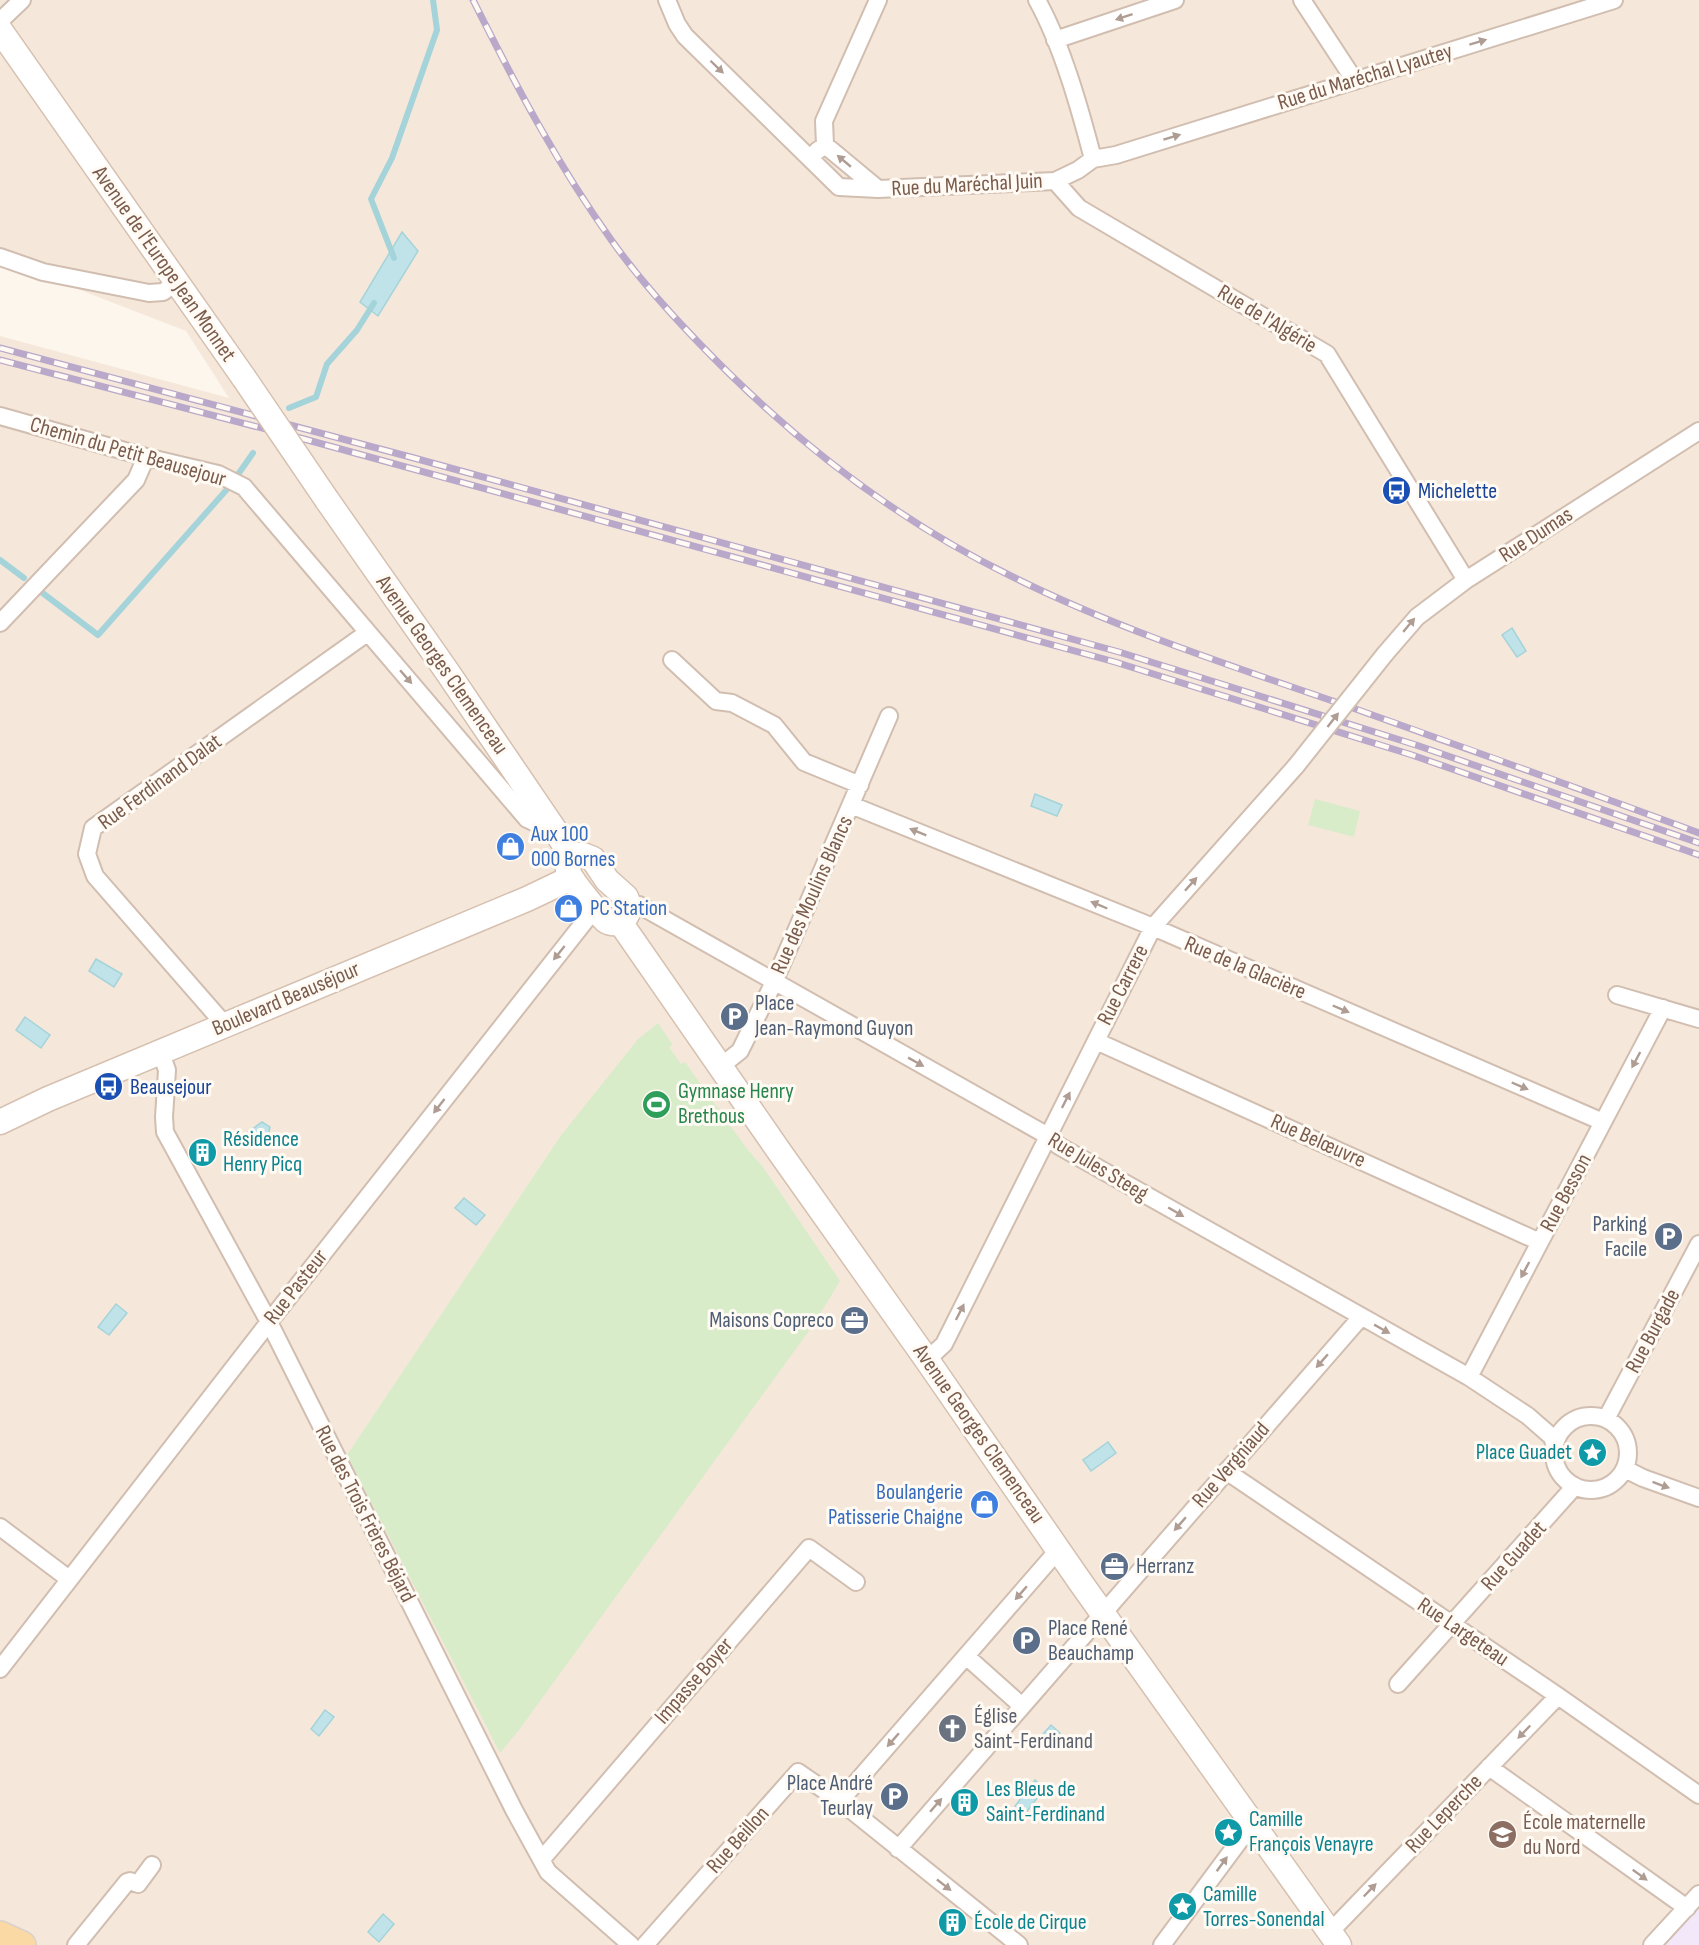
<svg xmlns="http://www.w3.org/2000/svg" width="1699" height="1945" viewBox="0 0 1699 1945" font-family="'Sofia Sans Condensed',sans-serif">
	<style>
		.residential { fill: #f5e8da }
		.education { fill: #f3e8fa }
		.green { fill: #d8ecc9 }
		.water { fill: #bfe3e8; stroke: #a5d3da; stroke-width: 1.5 }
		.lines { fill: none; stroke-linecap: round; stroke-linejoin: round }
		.stream { stroke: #a5d3da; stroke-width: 6 }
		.street-casing { stroke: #d1beb0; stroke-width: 20 }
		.secondary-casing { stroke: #d6c0b0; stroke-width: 27 }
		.primary-casing { stroke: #dad1cd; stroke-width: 30 }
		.street { stroke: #fff; stroke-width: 16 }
		.secondary { stroke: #fff; stroke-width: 24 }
		.primary { stroke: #fbd9a5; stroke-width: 27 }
		.rail-casing { stroke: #b9a8c9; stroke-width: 7 }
		.rail { stroke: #fffaf3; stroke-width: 4.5; stroke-dasharray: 14; stroke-linecap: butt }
		.street-bridge-casing { stroke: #d1beb0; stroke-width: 20; stroke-linecap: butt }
		.secondary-bridge-casing { stroke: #d6c0b0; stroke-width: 27; stroke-linecap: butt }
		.street-bridge { stroke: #fff; stroke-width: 16 }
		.secondary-bridge { stroke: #fff; stroke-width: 24 }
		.oneway { fill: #af9d94 }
		.labels { text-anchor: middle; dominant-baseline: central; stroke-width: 6; stroke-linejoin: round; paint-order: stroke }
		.street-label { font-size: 22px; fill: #7a5c4d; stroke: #fffaf3 }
		.transit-label { font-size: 22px; fill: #164399; stroke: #fffaf3; text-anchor: start }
		.shop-label { font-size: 22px; fill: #366cbe; stroke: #fffaf3; text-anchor: start }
		.service-label { font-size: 22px; fill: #4e5e75; stroke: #fffaf3; text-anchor: start }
		.leisure-label { font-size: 22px; fill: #27864d; stroke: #fffaf3; text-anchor: start }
		.culture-label { font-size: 22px; fill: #0d838f; stroke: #fffaf3; text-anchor: start }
		.worship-label { font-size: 22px; fill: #5b616d; stroke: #fffaf3; text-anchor: start }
		.education-label { font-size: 22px; fill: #785e54; stroke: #fffaf3; text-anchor: start }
	</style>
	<rect width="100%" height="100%" fill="#fdf6ec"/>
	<path class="residential" d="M 0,0 L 1699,0 L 1699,1945 L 0,1945 L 0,336 L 229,398 L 186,331 L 0,259 Z"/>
	<path class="education" d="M 1699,1901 L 1699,1945 L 1660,1945 Z"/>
	<path class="green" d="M 1315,799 L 1360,811 L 1354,837 L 1308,825 Z
		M 658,1023 L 673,1045 L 669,1047 L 681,1064 L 685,1062 L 747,1149 L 763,1167 L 840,1281 L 814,1324 L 519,1730 L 500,1753 L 347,1455 L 562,1134 L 638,1039 Z"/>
	<path class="water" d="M 402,232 L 418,251 L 378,316 L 360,302 Z
		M 1512,628 L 1526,651 L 1517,657 L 1502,635 Z
		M 1035,794 L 1062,805 L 1057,816 L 1031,806 Z
		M 96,959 L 122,974 L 114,987 L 89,971 Z
		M 25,1017 L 50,1035 L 41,1048 L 16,1030 Z
		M 262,1122 L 270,1127 L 269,1132 L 253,1143 L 246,1140 L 244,1135 Z
		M 464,1198 L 485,1215 L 476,1225 L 455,1208 Z
		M 116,1304 L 127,1313 L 109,1335 L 98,1327 Z
		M 1108,1442 L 1116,1453 L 1091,1471 L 1083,1460 Z
		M 325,1710 L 334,1717 L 319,1736 L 311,1729 Z
		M 1051,1725 L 1060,1733 L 1046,1750 L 1036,1742 Z
		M 1035,1780 L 1045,1788 L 1025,1814 L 1015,1806 Z
		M 383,1914 L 394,1924 L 379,1942 L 368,1932 Z"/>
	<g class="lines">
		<path class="stream" d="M 394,258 L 371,199 L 392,158 L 437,30 L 433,0
			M 289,408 L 316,397 L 327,364 L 357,330 L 374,303
			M 239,473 L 253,453
			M 0,560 L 24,578
			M 36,588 L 98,635 L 229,487"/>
		<defs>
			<path id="street" d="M 667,0 L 677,24 L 685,36 L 839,187 L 878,189 L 1055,181 L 1078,170 L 1093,159 L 1116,155 L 1614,0
				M 1037,0 C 1062,45 1080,109 1093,159
				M 1302,0 L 1355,81
				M 0,21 L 22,0
				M 1055,40 L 1175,0
				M 825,145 L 824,121 L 878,0
				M 817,151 L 825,145 L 878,189
				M 1055,181 L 1079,208 L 1327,354 L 1466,580
				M 0,257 L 43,272 L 149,293 L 163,292 L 176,283
				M 0,416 L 146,457 L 218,474 L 244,487 L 527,819 L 555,832
				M 0,623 L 136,480 L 146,457
				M 1385,654 L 1417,617 L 1466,580 L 1699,431
				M 672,660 L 716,701 L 732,703 L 774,725 L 804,762 L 860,785
				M 851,805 L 1153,927 L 1603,1122
				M 629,905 L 639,905 L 1048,1136 L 1059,1146 L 1469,1377 L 1528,1416 L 1552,1437 L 1555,1447
				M 1617,995 L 1699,1019
				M 225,1025 L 95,876 L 87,854 L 93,828 L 367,633
				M 1096,1041 L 1540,1242
				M 160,1051 L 167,1070 L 164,1117 L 165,1132 L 269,1322 L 514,1810 L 548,1872 L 631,1945
				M 721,1066 L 740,1051 L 774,982 L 889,716
				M 927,1360 L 944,1344 L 1153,927 L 1296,766
				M 1469,1377 L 1663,1008
				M1554 1453a37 37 0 1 1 74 0a37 37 0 1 1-74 0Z
				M 1606,1419 L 1699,1244
				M 1625,1469 L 1643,1478 L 1699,1498
				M 1226,1471 L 1558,1696 L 1699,1795
				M 0,1527 L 69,1579
				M 966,1656 L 1022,1706
				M 0,1669 L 269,1322 L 589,916 L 593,905
				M 1398,1684 L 1575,1486
				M 1489,1767 L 1687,1908
				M 840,1801 L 1059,1549
				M 898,1849 L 1361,1317
				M 542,1859 L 809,1548 L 856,1582
				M 1330,1932 L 1558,1696
				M 76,1945 L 127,1882 L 130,1881 L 138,1884 L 152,1865
				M 645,1945 L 798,1772 L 840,1801 L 1019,1945
				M 1162,1945 L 1240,1840 L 1255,1828
				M 1652,1945 L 1699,1894"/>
			<path id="secondary" d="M 0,30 L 244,378
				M 327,500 L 446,670 L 573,857
				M 576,855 L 583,855 L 593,859 L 607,880 L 626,897 L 629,905 L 628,913 C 624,922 615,926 606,921 C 598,913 571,881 568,871 C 567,863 570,859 576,855 Z
				M 620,922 L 781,1154 L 927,1360 L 1081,1583 L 1339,1945
				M 0,1122 L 48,1099 L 527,899 L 571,878"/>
			<path id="primary" d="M 0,1935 L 22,1945"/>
		</defs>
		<use href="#street" class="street-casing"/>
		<use href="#secondary" class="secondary-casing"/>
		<use href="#primary" class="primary-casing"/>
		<use href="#street" class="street"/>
		<use href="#secondary" class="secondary"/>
		<use href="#primary" class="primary"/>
		<defs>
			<path id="rail" d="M 473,0 C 515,84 557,164 612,241 C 637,276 667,310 697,341 C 788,436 892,518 1011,576 C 1119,630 1235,667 1350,707 C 1466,748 1583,790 1699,833
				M 0,348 L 414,458 L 1119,652 L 1416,745 L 1699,843
				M 0,360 L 304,439 L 1115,662 L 1412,755 L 1699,855"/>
		</defs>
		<use href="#rail" class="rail-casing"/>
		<use href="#rail" class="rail"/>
		<defs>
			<path id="street-bridge" d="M 1296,766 L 1385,654"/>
			<path id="secondary-bridge" d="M 244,378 L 327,500"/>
		</defs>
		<use href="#street-bridge" class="street-bridge-casing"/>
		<use href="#secondary-bridge" class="secondary-bridge-casing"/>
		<use href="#street-bridge" class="street-bridge"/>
		<use href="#secondary-bridge" class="secondary-bridge"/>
	</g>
	<defs><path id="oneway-solid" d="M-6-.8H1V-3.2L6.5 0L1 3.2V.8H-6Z" transform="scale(1.5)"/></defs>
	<g class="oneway">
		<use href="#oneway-solid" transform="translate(1124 17) rotate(162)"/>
		<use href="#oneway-solid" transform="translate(1478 42) rotate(-17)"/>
		<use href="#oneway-solid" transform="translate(717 67) rotate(44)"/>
		<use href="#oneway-solid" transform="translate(1172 137) rotate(-17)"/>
		<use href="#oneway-solid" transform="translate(844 161) rotate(-140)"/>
		<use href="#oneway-solid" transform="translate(1409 625) rotate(-50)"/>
		<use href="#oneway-solid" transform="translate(406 677) rotate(49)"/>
		<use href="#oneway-solid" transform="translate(1333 720) rotate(-52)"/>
		<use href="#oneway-solid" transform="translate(918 832) rotate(-158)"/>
		<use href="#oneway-solid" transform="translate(1191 884) rotate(-48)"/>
		<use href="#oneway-solid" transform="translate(1099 905) rotate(-157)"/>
		<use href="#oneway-solid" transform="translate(559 953) rotate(129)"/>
		<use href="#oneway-solid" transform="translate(1341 1009) rotate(23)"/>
		<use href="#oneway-solid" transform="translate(1636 1060) rotate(118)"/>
		<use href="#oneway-solid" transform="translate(916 1062) rotate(29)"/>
		<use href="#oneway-solid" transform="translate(1520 1086) rotate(23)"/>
		<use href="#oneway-solid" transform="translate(1066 1100) rotate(-63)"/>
		<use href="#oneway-solid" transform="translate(439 1106) rotate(128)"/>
		<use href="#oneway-solid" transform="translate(1176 1212) rotate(30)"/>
		<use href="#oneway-solid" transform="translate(1525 1270) rotate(118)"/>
		<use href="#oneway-solid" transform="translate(960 1312) rotate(-63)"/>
		<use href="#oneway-solid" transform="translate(1382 1329) rotate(29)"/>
		<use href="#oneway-solid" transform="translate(1322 1361) rotate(131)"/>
		<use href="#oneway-solid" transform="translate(1661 1485) rotate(20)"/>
		<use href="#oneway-solid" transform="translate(1180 1524) rotate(131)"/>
		<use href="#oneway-solid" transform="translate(1021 1593) rotate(131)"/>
		<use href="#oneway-solid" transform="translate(1524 1732) rotate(134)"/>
		<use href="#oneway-solid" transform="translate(893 1740) rotate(131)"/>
		<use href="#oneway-solid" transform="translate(936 1805) rotate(-49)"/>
		<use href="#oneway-solid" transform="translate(1222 1864) rotate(-54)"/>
		<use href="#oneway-solid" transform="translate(1640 1875) rotate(36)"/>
		<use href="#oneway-solid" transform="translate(944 1885) rotate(38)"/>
		<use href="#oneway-solid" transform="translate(1370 1890) rotate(-46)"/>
	</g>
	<defs>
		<symbol id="bus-disc" viewBox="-11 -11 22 22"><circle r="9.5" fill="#1a4fb4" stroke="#fffaf3"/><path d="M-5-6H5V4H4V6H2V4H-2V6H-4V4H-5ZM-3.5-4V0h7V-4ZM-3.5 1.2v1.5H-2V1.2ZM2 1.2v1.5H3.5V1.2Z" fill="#fff"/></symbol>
		<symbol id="shop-disc" viewBox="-11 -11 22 22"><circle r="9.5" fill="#3f7fe0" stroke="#fffaf3"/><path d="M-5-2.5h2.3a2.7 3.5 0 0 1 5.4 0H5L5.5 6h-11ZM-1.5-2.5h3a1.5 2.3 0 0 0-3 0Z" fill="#fff"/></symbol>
		<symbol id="parking-disc" viewBox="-11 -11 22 22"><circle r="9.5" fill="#5c6f8a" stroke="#fffaf3"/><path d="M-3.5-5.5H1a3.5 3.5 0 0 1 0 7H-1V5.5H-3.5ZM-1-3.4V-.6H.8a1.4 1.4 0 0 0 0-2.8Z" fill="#fff"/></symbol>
		<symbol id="stadium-disc" viewBox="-11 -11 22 22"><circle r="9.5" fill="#2e9e5b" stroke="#fffaf3"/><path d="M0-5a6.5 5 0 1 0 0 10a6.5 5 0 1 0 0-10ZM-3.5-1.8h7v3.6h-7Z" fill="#fff"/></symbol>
		<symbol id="building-disc" viewBox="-11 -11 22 22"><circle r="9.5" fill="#0f9aa8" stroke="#fffaf3"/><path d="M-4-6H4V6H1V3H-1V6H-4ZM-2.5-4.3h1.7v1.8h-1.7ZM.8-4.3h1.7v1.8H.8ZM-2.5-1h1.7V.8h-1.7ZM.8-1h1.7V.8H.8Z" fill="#fff"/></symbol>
		<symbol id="office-disc" viewBox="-11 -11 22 22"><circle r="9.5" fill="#5c6f8a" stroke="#fffaf3"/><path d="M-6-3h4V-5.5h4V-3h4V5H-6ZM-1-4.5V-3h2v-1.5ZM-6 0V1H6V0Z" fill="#fff"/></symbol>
		<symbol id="sight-disc" viewBox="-11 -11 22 22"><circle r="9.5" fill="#0f9aa8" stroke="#fffaf3"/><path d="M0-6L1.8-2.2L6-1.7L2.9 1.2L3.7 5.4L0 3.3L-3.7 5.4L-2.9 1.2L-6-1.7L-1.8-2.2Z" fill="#fff"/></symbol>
		<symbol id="church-disc" viewBox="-11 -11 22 22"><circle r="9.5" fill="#6b7280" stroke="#fffaf3"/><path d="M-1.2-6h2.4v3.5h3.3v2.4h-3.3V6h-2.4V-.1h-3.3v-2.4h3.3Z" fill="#fff"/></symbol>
		<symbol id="school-disc" viewBox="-11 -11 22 22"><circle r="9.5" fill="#8d6e63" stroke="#fffaf3"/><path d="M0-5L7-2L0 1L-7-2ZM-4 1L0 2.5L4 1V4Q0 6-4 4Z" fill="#fff"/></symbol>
	</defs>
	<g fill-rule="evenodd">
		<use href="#bus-disc" x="1380" y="474" width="33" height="33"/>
		<use href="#shop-disc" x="494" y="830" width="33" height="33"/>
		<use href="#shop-disc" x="552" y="892" width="33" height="33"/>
		<use href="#parking-disc" x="718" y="1000" width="33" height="33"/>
		<use href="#bus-disc" x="92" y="1070" width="33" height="33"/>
		<use href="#stadium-disc" x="640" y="1088" width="33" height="33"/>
		<use href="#building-disc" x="186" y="1136" width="33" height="33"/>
		<use href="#parking-disc" x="1652" y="1220" width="33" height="33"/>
		<use href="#office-disc" x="838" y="1304" width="33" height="33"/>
		<use href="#sight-disc" x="1576" y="1436" width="33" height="33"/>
		<use href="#shop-disc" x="968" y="1488" width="33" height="33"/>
		<use href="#office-disc" x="1098" y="1550" width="33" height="33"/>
		<use href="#parking-disc" x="1010" y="1624" width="33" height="33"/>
		<use href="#church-disc" x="936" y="1712" width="33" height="33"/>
		<use href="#parking-disc" x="878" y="1780" width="33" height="33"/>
		<use href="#building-disc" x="948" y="1786" width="33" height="33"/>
		<use href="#sight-disc" x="1212" y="1816" width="33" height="33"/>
		<use href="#school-disc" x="1486" y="1818" width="33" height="33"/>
		<use href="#sight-disc" x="1166" y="1890" width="33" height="33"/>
		<use href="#building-disc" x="936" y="1906" width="33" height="33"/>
	</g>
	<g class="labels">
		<g class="street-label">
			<text transform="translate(1365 77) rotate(-17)">Rue du Maréchal Lyautey</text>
			<text transform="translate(967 185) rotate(-3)">Rue du Maréchal Juin</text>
			<text transform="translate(164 264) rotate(55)">Avenue de l'Europe Jean Monnet</text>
			<text transform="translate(1267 319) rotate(31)">Rue de l'Algérie</text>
			<text transform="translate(128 452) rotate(16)">Chemin du Petit Beausejour</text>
			<text transform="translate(1536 535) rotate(-33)">Rue Dumas</text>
			<text transform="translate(442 665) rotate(55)">Avenue Georges Clemenceau</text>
			<text transform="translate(160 782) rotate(-36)">Rue Ferdinand Dalat</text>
			<text transform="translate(812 895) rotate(-66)">Rue des Moulins Blancs</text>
			<text transform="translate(1245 968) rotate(23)">Rue de la Glacière</text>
			<text transform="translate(1123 985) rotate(-63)">Rue Carrere</text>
			<text transform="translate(286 999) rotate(-23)">Boulevard Beauséjour</text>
			<text transform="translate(1318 1141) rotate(24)">Rue Belœuvre</text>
			<text transform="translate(1098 1167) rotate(31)">Rue Jules Steeg</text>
			<text transform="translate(1566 1193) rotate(-62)">Rue Besson</text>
			<text transform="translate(296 1287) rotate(-52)">Rue Pasteur</text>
			<text transform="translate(1653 1331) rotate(-62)">Rue Burgade</text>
			<text transform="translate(979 1434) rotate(55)">Avenue Georges Clemenceau</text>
			<text transform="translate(1231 1465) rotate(-49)">Rue Vergniaud</text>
			<text transform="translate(365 1514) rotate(63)">Rue des Trois Frères Béjard</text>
			<text transform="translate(1514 1556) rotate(-48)">Rue Guadet</text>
			<text transform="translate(1463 1632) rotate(34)">Rue Largeteau</text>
			<text transform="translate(694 1681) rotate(-49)">Impasse Boyer</text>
			<text transform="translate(1444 1814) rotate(-46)">Rue Leperche</text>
			<text transform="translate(738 1840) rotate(-48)">Rue Beillon</text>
		</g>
		<g class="transit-label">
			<text x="1418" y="491">Michelette</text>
			<text x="130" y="1087">Beausejour</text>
		</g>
		<g class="shop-label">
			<text x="531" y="834">Aux 100<tspan x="531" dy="25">000 Bornes</tspan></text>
			<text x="590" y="908">PC Station</text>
			<text x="963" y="1492" text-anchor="end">Boulangerie<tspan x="963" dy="25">Patisserie Chaigne</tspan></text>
		</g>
		<g class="service-label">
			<text x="755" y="1003">Place<tspan x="755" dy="25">Jean-Raymond Guyon</tspan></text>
			<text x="1647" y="1224" text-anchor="end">Parking<tspan x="1647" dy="25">Facile</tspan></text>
			<text x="834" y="1320" text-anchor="end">Maisons Copreco</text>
			<text x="1136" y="1566">Herranz</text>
			<text x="1048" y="1628">Place René<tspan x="1048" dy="25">Beauchamp</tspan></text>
			<text x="873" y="1783" text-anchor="end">Place André<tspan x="873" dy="25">Teurlay</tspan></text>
		</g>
		<g class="leisure-label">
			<text x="678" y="1091">Gymnase Henry<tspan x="678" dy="25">Brethous</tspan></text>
		</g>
		<g class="culture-label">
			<text x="223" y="1139">Résidence<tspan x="223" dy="25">Henry Picq</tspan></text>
			<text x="1572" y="1452" text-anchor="end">Place Guadet</text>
			<text x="986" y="1789">Les Bleus de<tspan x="986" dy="25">Saint-Ferdinand</tspan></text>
			<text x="1249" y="1819">Camille<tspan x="1249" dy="25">François Venayre</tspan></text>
			<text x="1203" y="1894">Camille<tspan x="1203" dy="25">Torres-Sonendal</tspan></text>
			<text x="974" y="1922">École de Cirque</text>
		</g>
		<g class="worship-label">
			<text x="974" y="1716">Église<tspan x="974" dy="25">Saint-Ferdinand</tspan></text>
		</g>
		<g class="education-label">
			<text x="1523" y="1822">École maternelle<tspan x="1523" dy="25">du Nord</tspan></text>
		</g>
	</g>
</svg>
